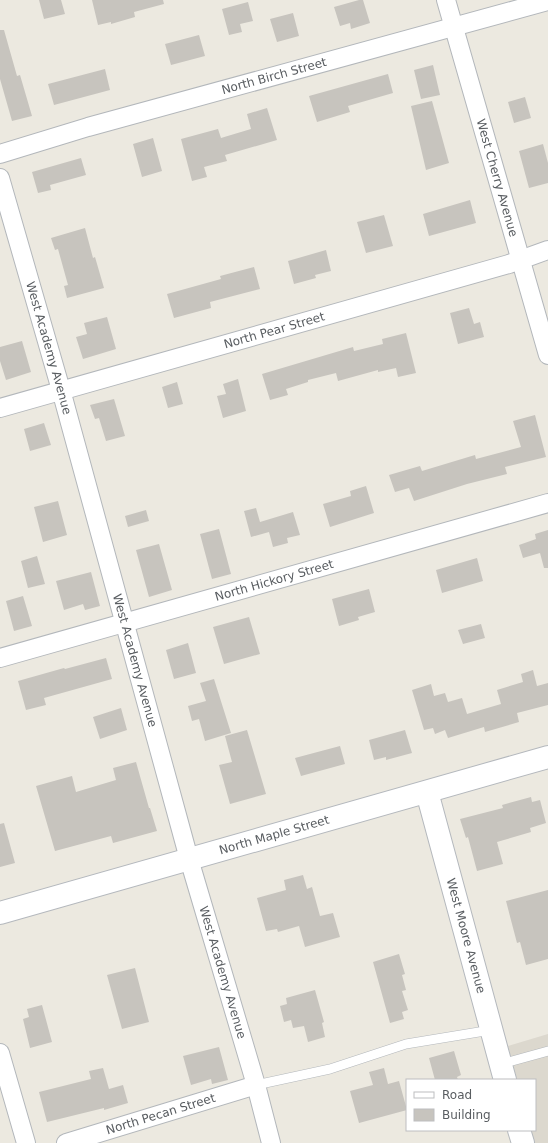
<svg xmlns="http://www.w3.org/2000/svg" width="548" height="1143" viewBox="0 0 548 1143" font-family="'DejaVu Sans',sans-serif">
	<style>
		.education { fill: #dcd8ce }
		.building { fill: #c7c4be }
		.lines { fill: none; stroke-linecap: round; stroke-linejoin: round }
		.lane-casing { stroke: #b3b7bb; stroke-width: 10 }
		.street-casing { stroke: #b3b7bb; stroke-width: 20 }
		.secondary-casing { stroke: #b4b8bd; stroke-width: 24 }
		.lane { stroke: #fff; stroke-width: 9 }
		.street { stroke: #fff; stroke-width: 18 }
		.secondary { stroke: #fff; stroke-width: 22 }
		.labels { text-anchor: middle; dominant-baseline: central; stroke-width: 3; stroke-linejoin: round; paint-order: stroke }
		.street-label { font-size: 12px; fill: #595d61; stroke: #fff }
	</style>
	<rect width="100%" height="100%" fill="#ece9e0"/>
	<path class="education" d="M 548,1034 L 548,1143 L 535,1143 L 531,1130 L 535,1130 L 535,1080 L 517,1080 L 508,1046 Z"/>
	<path class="building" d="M 39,0 L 61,0 L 65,14 L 44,19 Z
		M 92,0 L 163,0 L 164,4 L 134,12 L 135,17 L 111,24 L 111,22 L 98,25 Z
		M 359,0 L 363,0 L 370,23 L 351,29 L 350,23 L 340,26 L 334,7 Z
		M 248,2 L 253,21 L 240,24 L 242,32 L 229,35 L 222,9 Z
		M 293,13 L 299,36 L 277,42 L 270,19 Z
		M 0,30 L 4,30 L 17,76 L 20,75 L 32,116 L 12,121 L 0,79 Z
		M 199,35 L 205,56 L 171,65 L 165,44 Z
		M 433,65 L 440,95 L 421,99 L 414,70 Z
		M 105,69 L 110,90 L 54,105 L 48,84 Z
		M 388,74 L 393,93 L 348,106 L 350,112 L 317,122 L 309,96 Z
		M 525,97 L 531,118 L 514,123 L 508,102 Z
		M 432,101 L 449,163 L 426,170 L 411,106 Z
		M 267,108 L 277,140 L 225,155 L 227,161 L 204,167 L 207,177 L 192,181 L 181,139 L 218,129 L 221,138 L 251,129 L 247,114 Z
		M 153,138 L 162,171 L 142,177 L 133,144 Z
		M 543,144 L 548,163 L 548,183 L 529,188 L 519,151 Z
		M 81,158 L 86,175 L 50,185 L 51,190 L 38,193 L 32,172 Z
		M 470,200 L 476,223 L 429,236 L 423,214 Z
		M 384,215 L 393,246 L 366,253 L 357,222 Z
		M 85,228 L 93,258 L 95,257 L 104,288 L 67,298 L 64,286 L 68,285 L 58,249 L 55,250 L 51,238 Z
		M 326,250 L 331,271 L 315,275 L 316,278 L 294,284 L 288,261 Z
		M 254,267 L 260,289 L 210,302 L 211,308 L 174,318 L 167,294 L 221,279 L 220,276 Z
		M 469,308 L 474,324 L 480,322 L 484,337 L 458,344 L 450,313 Z
		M 107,317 L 116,349 L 83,359 L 76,337 L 87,334 L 84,323 Z
		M 406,333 L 416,373 L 398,377 L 396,368 L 378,372 L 378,370 L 338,381 L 336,373 L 308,380 L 308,382 L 286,389 L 288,395 L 270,400 L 262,374 L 353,347 L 354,351 L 383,344 L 382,339 Z
		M 22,341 L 31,372 L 6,380 L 0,361 L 0,347 Z
		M 238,379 L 246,411 L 223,418 L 217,396 L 226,394 L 223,384 Z
		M 177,382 L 183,404 L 168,408 L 162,387 Z
		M 114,399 L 125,436 L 106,441 L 99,418 L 95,419 L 90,405 Z
		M 535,415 L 546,457 L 505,467 L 507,474 L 467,484 L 414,501 L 409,488 L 395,492 L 389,475 L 420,466 L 422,471 L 475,455 L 476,459 L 521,447 L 513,421 Z
		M 44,423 L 51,445 L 30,451 L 24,429 Z
		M 366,486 L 374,513 L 330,527 L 323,504 L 351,496 L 350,491 Z
		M 58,501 L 67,535 L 43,542 L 34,507 Z
		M 256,508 L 260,522 L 293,512 L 300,535 L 287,538 L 288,543 L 273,547 L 269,532 L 251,537 L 244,511 Z
		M 146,510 L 149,521 L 128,527 L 125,516 Z
		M 219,529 L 231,574 L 212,579 L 200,534 Z
		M 548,530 L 548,568 L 544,568 L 540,553 L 523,558 L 519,545 L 536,539 L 535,534 Z
		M 159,544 L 172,590 L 149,597 L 136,550 Z
		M 37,556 L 45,584 L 28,588 L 21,561 Z
		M 477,558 L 483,581 L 442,593 L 436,570 Z
		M 91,572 L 100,606 L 85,610 L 83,604 L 64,610 L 56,581 Z
		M 369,589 L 375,612 L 358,617 L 359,620 L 339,626 L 332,599 Z
		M 23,596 L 32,626 L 14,631 L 6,601 Z
		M 249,617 L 260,654 L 224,664 L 213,627 Z
		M 481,624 L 485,638 L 463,644 L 458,630 Z
		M 188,643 L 196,673 L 174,679 L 166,650 Z
		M 106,658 L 112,679 L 44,698 L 46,705 L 26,710 L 18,681 L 64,668 L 65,669 Z
		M 533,670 L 537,686 L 548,683 L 548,705 L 517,713 L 519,722 L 485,732 L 484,727 L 448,738 L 445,730 L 435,734 L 433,728 L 424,730 L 412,690 L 431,684 L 434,696 L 445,693 L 448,702 L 462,698 L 467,714 L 501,704 L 497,690 L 523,682 L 521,674 Z
		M 214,679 L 231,733 L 205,741 L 199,719 L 192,721 L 188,706 L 206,701 L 200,683 Z
		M 121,708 L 127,730 L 100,739 L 93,717 Z
		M 247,730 L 266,794 L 230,804 L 219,765 L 232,762 L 225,736 Z
		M 405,730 L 412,753 L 386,760 L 386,757 L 374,760 L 369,740 Z
		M 340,746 L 345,764 L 301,776 L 295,758 Z
		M 136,762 L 149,808 L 150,808 L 157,831 L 113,843 L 111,836 L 55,851 L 36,786 L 72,776 L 76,792 L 116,780 L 113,768 Z
		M 531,797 L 532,802 L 540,800 L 546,823 L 530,828 L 531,832 L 497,842 L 503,864 L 477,871 L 468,837 L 466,838 L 460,819 L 503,808 L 502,805 Z
		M 4,823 L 15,863 L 0,867 L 0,824 Z
		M 303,875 L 307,889 L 312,887 L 320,916 L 333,913 L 340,937 L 305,947 L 299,926 L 278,932 L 277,929 L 266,931 L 257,898 L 286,890 L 284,880 Z
		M 548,890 L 548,959 L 526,965 L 520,942 L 517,943 L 506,901 Z
		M 399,954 L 405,974 L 402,975 L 406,990 L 402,991 L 408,1010 L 402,1012 L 404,1019 L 390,1023 L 373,962 Z
		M 135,968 L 149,1022 L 122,1029 L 107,975 Z
		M 315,990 L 324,1022 L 322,1023 L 325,1037 L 308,1042 L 304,1026 L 293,1028 L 291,1020 L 284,1022 L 280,1006 L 287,1004 L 286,998 Z
		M 42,1005 L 52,1042 L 30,1048 L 23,1019 L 29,1017 L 27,1009 Z
		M 219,1047 L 228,1080 L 212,1084 L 211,1079 L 191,1085 L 183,1056 Z
		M 454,1051 L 461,1075 L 457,1077 L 458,1080 L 435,1080 L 429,1058 Z
		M 103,1068 L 109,1089 L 123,1085 L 128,1103 L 104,1110 L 104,1108 L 47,1122 L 39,1092 L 91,1079 L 89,1071 Z
		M 384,1068 L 388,1084 L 399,1081 L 407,1110 L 359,1123 L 350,1091 L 373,1085 L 369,1072 Z"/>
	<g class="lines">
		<defs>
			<path id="lane" d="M 501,1064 L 548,1051
				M 256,1085 L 330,1069 L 406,1044 L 491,1030"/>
			<g id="street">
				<path id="s1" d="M 446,0 L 548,355"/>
				<path id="s2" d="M 0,154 L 88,127 L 548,1"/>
				<path id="s3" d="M 0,178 L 61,390 L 189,859 L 256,1085 L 271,1143"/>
				<path id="s4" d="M 0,408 L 509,264 L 548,250"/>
				<path id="s5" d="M 0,658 L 548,503"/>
				<path d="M 0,1053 L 26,1143"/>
				<path id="s6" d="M 66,1143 L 256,1085"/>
			</g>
			<g id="secondary">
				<path id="s7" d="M 427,792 L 505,1080"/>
				<path id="s8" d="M 0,913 L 548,757"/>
				<path d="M 519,1130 L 523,1143"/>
			</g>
		</defs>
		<use href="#lane" class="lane-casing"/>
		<use href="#street" class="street-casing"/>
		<use href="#secondary" class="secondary-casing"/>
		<use href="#lane" class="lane"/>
		<use href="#street" class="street"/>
		<use href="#secondary" class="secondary"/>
	</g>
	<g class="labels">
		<g class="street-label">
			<text stroke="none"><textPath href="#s2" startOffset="285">North Birch Street</textPath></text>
			<text stroke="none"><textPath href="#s1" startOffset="185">West Cherry Avenue</textPath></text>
			<text stroke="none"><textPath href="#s4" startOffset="285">North Pear Street</textPath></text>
			<text stroke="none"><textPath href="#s3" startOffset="177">West Academy Avenue</textPath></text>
			<text stroke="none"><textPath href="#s5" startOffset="285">North Hickory Street</textPath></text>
			<text stroke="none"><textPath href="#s3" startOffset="501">West Academy Avenue</textPath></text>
			<text stroke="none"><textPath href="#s8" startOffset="285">North Maple Street</textPath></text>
			<text stroke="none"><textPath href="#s7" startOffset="149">West Moore Avenue</textPath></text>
			<text stroke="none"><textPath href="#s3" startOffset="825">West Academy Avenue</textPath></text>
			<text stroke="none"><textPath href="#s6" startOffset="99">North Pecan Street</textPath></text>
		</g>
	</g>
	<rect x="406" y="1079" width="130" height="52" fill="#ffffff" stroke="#bdbec0"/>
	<rect x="414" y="1092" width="20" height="6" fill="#ffffff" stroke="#bdbec0"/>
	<text x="442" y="1099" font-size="12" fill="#595d61">Road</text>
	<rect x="414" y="1109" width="20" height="12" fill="#c7c4be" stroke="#bdbec0"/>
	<text x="442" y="1119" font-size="12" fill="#595d61">Building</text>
</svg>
